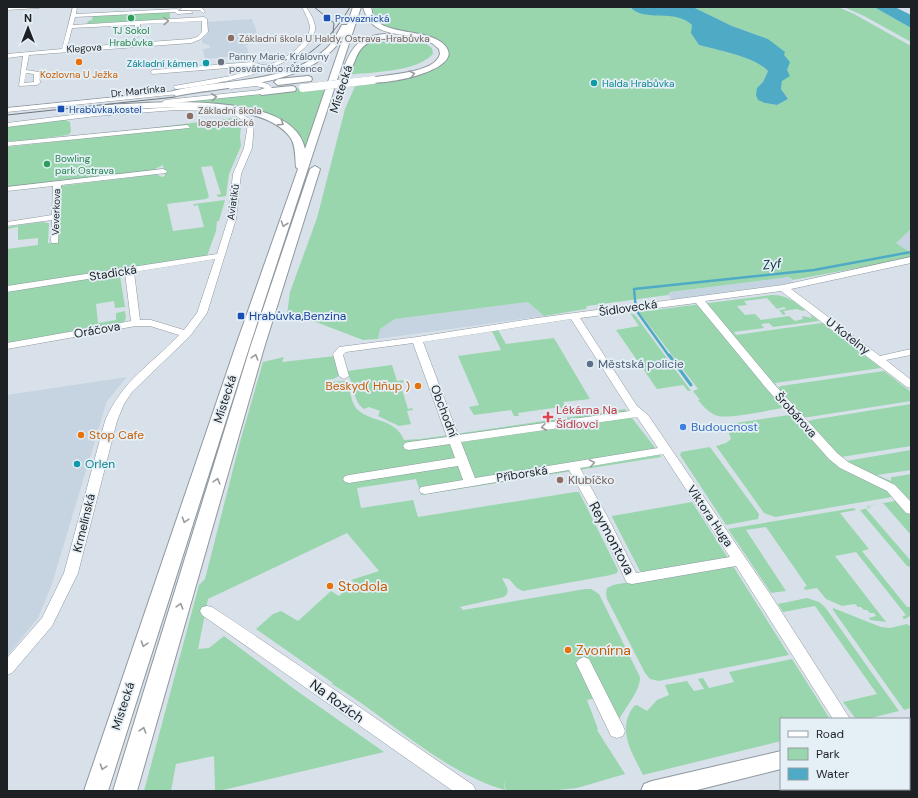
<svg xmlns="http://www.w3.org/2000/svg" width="918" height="798" viewBox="0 0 918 798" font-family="'DM Sans',sans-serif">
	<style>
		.built { fill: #c5d4e0 }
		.green { fill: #99d6ad }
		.water { fill: #4fabc5 }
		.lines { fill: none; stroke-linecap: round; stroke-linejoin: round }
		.stream-far1 { stroke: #4fabc5; stroke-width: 2.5 }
		.stream { stroke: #4fabc5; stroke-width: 3 }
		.minor-casing { stroke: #8f989f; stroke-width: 1 }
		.major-casing { stroke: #8f989f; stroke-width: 2 }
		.highway-casing { stroke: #8f989f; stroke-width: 2 }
		.minor { fill: #fff; fill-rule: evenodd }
		.major { fill: #fff; fill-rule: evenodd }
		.highway { fill: #fff; fill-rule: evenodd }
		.tram { stroke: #70767b; stroke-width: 1 }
		.highway-bridge-casing { stroke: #8f989f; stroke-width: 8; stroke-linecap: butt }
		.highway-bridge { stroke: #fff; stroke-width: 8 }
		.oneway { stroke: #9a9b9c }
		.leisure-dot { fill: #2e9e5b; stroke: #e5eff6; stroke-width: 1.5 }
		.transit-dot { fill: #1a4fb4; stroke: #e5eff6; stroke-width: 1.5 }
		.education-dot { fill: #8d6e63; stroke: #e5eff6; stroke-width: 1.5 }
		.food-dot { fill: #e8710a; stroke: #e5eff6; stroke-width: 1.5 }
		.worship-dot { fill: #6b7280; stroke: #e5eff6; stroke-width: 1.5 }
		.culture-dot { fill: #0f9aa8; stroke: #e5eff6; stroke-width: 1.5 }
		.service-dot { fill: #5c6f8a; stroke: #e5eff6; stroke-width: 1.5 }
		.health-dot { fill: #e0444e; stroke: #e5eff6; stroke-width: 1.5 }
		.shop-dot { fill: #3f7fe0; stroke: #e5eff6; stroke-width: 1.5 }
		.labels { text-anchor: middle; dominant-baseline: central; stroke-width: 3.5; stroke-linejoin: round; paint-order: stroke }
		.far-transit-label { font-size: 10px; fill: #164399; stroke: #e5eff6; text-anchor: start }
		.far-leisure-label { font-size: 10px; fill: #27864d; stroke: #e5eff6 }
		.far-education-label { font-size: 10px; fill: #785e54; stroke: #e5eff6; text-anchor: start }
		.far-street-label { font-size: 10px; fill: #1e2124; stroke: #e5eff6 }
		.far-worship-label { font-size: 10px; fill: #5b616d; stroke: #e5eff6; text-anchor: start }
		.far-culture-label { font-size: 10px; fill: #0d838f; stroke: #e5eff6; text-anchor: end }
		.far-food-label { font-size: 10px; fill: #c56008; stroke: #e5eff6 }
		.street-label { font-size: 12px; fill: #1e2124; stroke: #e5eff6 }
		.transit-label { font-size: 12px; fill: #164399; stroke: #e5eff6; text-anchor: start }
		.service-label { font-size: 12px; fill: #4e5e75; stroke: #e5eff6; text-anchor: start }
		.food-label { font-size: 12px; fill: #c56008; stroke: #e5eff6; text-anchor: end }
		.health-label { font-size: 12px; fill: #be3a42; stroke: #e5eff6; text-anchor: start }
		.shop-label { font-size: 12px; fill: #366cbe; stroke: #e5eff6; text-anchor: start }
		.culture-label { font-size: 12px; fill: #0d838f; stroke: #e5eff6; text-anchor: start }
		.education-label { font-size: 12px; fill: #785e54; stroke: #e5eff6; text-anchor: start }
		.water-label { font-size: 13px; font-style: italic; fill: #04313c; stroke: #e5eff6 }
		.near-street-label { font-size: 14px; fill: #1e2124; stroke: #e5eff6 }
		.near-food-label { font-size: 14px; fill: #c56008; stroke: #e5eff6; text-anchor: start }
	</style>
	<rect width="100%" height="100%" fill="#d8e1e9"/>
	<path class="built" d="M 252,19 L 260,41 L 243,42 L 244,44 L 248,44 L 248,45 L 244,46 L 247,47 L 249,55 L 205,59 L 203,49 L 210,48 L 209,45 L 202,43 L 202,37 L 207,34 L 207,22 Z
		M 911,229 L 911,250 L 908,251 L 896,243 Z
		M 789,277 L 794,283 L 673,300 L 668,295 L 670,292 Z
		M 528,302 L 544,316 L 378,339 L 380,329 L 395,319 Z
		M 127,377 L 107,401 L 51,587 L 38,618 L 7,656 L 7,395 Z"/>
	<path class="green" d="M 373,7 L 630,7 C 645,23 678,6 692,25 C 696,30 697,39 699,45 C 720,51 753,56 768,71 L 763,82 L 765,103 L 777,105 L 788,99 L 781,89 L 782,81 L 771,42 L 768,39 L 732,26 L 693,7 L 838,7 L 854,14 L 911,46 L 911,229 L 896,243 L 911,253 L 911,257 L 890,262 L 793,280 L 789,277 L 670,292 L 668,295 L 587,306 L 586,309 L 544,316 L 528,302 L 395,319 L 380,329 L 378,339 L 363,340 L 316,322 L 287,314 L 290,292 L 317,218 L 345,109 L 356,84 L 432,69 L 445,62 L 449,54 C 440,23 372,42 373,7 Z
		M 844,7 L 874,7 L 911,28 L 911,42 L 864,16 Z
		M 170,12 L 170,19 L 87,24 L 88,21 L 92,20 L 93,16 Z
		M 403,37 L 422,41 L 432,48 L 433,54 C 415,73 369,72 345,75 L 348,67 L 364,41 Z
		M 332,85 L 302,174 L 300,147 L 275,119 L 218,106 L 105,108 Z
		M 242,117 L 240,136 L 241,146 L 229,174 L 226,196 L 219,197 L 216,195 L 221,194 L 212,166 L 201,167 L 209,197 L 206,199 L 167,204 L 173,231 L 204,227 L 198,205 L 193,206 L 194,204 L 225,200 L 219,221 L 217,221 L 216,231 L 207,256 L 7,287 L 7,249 L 38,245 L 38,238 L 18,240 L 18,227 L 7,229 L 7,227 L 41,222 L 49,223 L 48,243 L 58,242 L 60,186 L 135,177 L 135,175 L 154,173 L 162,177 L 165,176 L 163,165 L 151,171 L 7,189 L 7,147 L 160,130 L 159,127 Z
		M 66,120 L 70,122 L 71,132 L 68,135 L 22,141 L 7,141 L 7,126 Z
		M 117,274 L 120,276 L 125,307 L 115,308 L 114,301 L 96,304 L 98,323 L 116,320 L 116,313 L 125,311 L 126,318 L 124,322 L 7,343 L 7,291 Z
		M 771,295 C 785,294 794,301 805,310 L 803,311 L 797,309 L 783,311 L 786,314 L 783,315 L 779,310 L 786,309 L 784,307 L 777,309 L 767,298 L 744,301 L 747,305 L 737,306 L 745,315 L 755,314 L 761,320 L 789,316 L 795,321 L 803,319 L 802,316 L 812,318 L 810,314 L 819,321 L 773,327 L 769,323 L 761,324 L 764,328 L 734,332 L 736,335 L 822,323 L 881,368 L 775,383 L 778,388 L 781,386 L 884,371 L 911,392 L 911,401 L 809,417 L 803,417 L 808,422 L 811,420 L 911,404 L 911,446 L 841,457 L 846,461 L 911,450 L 911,470 L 877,475 L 891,481 L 891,477 L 893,477 L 911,474 L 911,535 L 883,503 L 869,506 L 870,508 L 866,509 L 911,561 L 911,567 L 907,566 L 860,510 L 869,508 L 867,506 L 895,501 L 892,497 L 775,517 L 764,513 L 716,446 L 726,443 L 731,439 L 727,428 L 730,424 L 789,415 L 783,408 C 770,410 728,419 718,416 C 710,414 703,406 698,400 L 700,400 L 693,391 L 698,389 L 639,312 Z
		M 630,313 L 635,315 L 691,391 L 688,391 L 683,385 L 657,389 L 616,330 L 639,326 Z
		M 498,330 L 506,344 L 554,338 L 590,399 L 563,402 L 566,409 L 562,409 L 560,407 L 518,413 L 519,416 L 514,416 L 511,410 L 474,415 L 469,407 L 479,405 L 458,356 L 501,350 L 492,331 Z
		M 335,356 L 341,375 L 333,379 L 325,380 L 325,382 L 346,381 C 351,389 350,400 356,408 C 369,423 395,417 404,440 L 421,439 L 625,409 L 660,454 L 661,457 L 421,495 L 416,479 L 357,488 L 361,508 L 413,500 L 418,517 L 575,492 L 579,492 L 618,570 L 617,573 L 611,575 L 523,591 L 517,588 L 509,579 L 502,578 C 505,585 512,591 504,597 L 460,607 L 463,610 L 585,589 L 591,589 L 599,594 L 640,677 C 640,693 624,708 618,722 L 596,698 L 587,700 L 598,729 L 597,730 L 625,774 L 577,788 L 548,791 L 506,791 L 504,780 L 505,790 C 440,771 389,718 332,684 L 333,683 L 256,629 L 273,614 L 281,611 L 298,621 L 331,591 L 339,596 L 354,582 L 351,580 L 379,571 L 347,533 L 208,599 L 198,649 L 209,648 L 224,636 L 297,691 L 384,752 L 219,791 L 215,791 L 214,756 L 176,764 L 171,791 L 144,791 L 199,585 L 205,579 L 240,442 L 263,362 L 284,357 L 282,362 Z
		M 392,365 L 397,381 L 403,380 L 404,382 L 394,385 L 395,387 L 401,386 L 408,409 L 412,408 L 413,410 L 407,411 L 411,424 L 399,426 L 378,416 L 380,411 L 369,407 L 364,409 C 352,401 355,383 346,372 L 347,371 Z
		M 710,447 L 759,514 L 758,519 L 726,525 L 680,455 L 681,452 Z
		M 692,502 L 728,558 L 643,573 L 640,571 L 612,517 L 612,516 Z
		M 854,508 L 856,510 L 840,513 L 869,549 L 862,551 L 907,607 L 911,607 C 911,614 911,617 904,619 L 902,617 L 906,615 L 856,552 L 835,556 L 886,622 L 870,620 L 869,618 L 876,616 L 874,613 L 870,613 L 867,610 L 864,610 L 861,607 L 858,607 L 855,604 L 842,606 L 826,599 L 817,588 L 805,590 L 804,587 L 807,586 L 766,527 L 746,530 L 786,591 L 771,593 L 728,529 Z
		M 731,563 L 789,655 L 659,681 L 650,679 L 645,673 L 607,599 L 606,593 L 607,588 L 613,585 Z
		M 807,598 L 819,602 L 825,607 L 899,711 L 867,719 L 856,719 L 843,702 L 877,694 L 815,606 L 783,612 L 778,604 Z
		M 833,608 L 881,627 L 890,628 L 907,624 L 911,627 L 911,708 L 904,710 L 833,610 Z
		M 792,659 L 830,719 L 781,719 L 781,741 L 643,775 C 632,752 616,730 634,706 L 637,705 L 647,711 L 657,700 L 669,695 L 665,685 L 687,681 L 694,691 L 704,689 L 698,679 L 703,678 L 709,688 L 734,682 L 729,672 Z
		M 911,748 L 911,791 L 782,791 L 781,789 L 909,789 L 909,749 Z"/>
	<path class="water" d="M 630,7 L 693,7 L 732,26 L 768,39 L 785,52 L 784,55 L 790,62 L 787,70 L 790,76 L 782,81 L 781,89 L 788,99 L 777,105 L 765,103 L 758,100 L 756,95 L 757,88 L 763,82 L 768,71 C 753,56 720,51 699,45 L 691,33 L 692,25 C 675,8 645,23 630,7 Z
		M 874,7 L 895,7 L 911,15 L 911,28 Z"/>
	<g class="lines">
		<path class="stream-far1" d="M 669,356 L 636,310 L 634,289 L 814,270 L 911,252"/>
		<path class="stream" d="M 669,355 L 691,385"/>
		<defs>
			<path id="minor" d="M 41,7 L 39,8 L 7,10 L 7,8 Z
				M 73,7 L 77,7 L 76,14 L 177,9 L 179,11 L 191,11 L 193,13 L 177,14 L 175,12 L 75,17 L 73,25 L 204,17 L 207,19 L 208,32 L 201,39 L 191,43 L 29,55 L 26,70 L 39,72 L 40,83 L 37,85 L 19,86 L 23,56 L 7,58 L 7,54 L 62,49 ZM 202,21 L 202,32 L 197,37 L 190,39 L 67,48 L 72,28 L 135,25 L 134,35 L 137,37 L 140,35 L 140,24 ZM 26,73 L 34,74 L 34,82 L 24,83 Z
				M 302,7 L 306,7 C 310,13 316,22 315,30 C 306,71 211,85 176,89 L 173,87 L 174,86 L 231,76 L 260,67 L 252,66 L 153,74 L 150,72 L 153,70 L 252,62 C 257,63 263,66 267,65 C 282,62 310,43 310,27 C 309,20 305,13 302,7 Z
				M 182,8 L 202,8 L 205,12 L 203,13 L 200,10 L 180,10 Z
				M 261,82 L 268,84 L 272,88 L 262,94 L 165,104 L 162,102 L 165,100 L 260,90 L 265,88 L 256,86 L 230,89 L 227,87 L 245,83 Z
				M 186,90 L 188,91 L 188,93 L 7,112 L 7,108 Z
				M 176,107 C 201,107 235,104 254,123 L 252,148 L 241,174 L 236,219 L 207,313 L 190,336 L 132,392 L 124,404 L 117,421 L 78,573 L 52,626 L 12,673 L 7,675 L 7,658 L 42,618 L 64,573 L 105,421 C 124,378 149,367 179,335 L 150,326 L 136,326 L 7,349 L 7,343 L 131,321 L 125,273 L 7,292 L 7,286 L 217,254 L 228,219 L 233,174 L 244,148 L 248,124 L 235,115 L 210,111 L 176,110 L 96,116 L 7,127 L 7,123 L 96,112 ZM 215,259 L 197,313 L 184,330 L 151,320 L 140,320 L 134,272 Z
				M 187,125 L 190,127 L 189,128 L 7,146 L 7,142 L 9,142 Z
				M 163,169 L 167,171 L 166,173 L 61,185 L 58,243 L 52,243 L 51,241 L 52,220 L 7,226 L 7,222 L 52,215 L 53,186 L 7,191 L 7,187 Z
				M 911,257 L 911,263 L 791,289 L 880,356 L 911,349 L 911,355 L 886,360 L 911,380 L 911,388 L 907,387 L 781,291 L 705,301 L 774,384 L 837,453 L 848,462 L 895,485 L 911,502 L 911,514 L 906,513 L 887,491 L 840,468 L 829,459 L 766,388 L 696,303 L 580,318 L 637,406 L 648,415 L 772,597 L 850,719 L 833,719 L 736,566 L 632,584 L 627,583 L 595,516 L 569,470 L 425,494 L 421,493 L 419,490 L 421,487 L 463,480 L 458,466 L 349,483 L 345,482 L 343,479 L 345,476 L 349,475 L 455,458 L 450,444 L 409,450 L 405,449 L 403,446 L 405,443 L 409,442 L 447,437 L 413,343 L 346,352 L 343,355 L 349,376 L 344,379 L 339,376 L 333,354 L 339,347 L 417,337 L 537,318 L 783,285 ZM 571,319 L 630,411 L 458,435 L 423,342 ZM 637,417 L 658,448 L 475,478 L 461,442 ZM 663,454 L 730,557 L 636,573 L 607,516 L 580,468 Z
				M 207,606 L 212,607 C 300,665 386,726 473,785 L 476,791 L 453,791 L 202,615 L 200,611 L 202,607 Z
				M 584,657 L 589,659 L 623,726 L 625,731 L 623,736 L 617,738 L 611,736 L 576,663 L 579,659 Z"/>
			<path id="major" d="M 911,718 L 911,736 L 909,737 L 909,719 Z
				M 781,751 L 781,769 L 693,791 L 641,791 L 644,784 L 652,781 Z"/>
			<path id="highway" d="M 353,7 L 361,7 L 249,348 L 108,791 L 84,791 L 235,348 L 298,169 L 296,167 C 295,158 296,145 290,137 C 260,97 151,108 105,111 L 100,108 L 105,105 C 150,103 293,89 305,149 L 344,35 C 314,87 229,85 176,96 L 171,93 L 173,91 C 221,79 292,84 329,46 C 334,40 338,32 342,25 L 347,25 Z
				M 363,7 L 371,7 C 372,11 372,15 375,19 C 386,34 425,30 441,42 C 475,68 385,86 370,82 L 369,80 L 370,78 C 386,74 435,74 440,54 L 439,49 C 417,25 374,47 363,7 Z
				M 385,34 L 401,35 L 405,37 C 396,45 375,32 361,49 C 356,55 355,62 351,69 L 345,69 L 344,67 C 353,45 360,36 385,34 Z
				M 308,76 L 311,77 L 312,79 L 311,81 L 278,85 L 274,82 L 278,79 Z
				M 292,86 L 295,87 L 296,89 L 295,91 L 262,95 L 257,92 L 262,89 Z
				M 315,166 L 320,169 L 264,348 L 137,791 L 113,791 L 250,348 L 310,169 Z"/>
		</defs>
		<use href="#minor" class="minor-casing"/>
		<use href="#major" class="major-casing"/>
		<use href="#highway" class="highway-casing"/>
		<use href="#minor" class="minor"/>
		<use href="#major" class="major"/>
		<use href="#highway" class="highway"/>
		<path class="tram" d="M 314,7 L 334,23 L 333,33
			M 279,71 C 310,56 333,37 350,7
			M 7,115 L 175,97"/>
		<defs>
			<path id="highway-bridge" d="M 303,88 L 373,80"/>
		</defs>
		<use href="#highway-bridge" class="highway-bridge-casing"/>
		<use href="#highway-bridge" class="highway-bridge"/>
	</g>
	<defs><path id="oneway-chevron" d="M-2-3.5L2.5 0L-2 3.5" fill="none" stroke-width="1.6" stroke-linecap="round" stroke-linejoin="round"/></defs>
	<g class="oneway">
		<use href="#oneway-chevron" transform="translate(166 21) rotate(-3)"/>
		<use href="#oneway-chevron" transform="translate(412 74) rotate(-14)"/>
		<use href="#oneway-chevron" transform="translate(214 97) rotate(-6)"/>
		<use href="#oneway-chevron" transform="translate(281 123) rotate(32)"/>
		<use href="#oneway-chevron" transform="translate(284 224) rotate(109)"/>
		<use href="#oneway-chevron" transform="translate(255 357) rotate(-73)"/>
		<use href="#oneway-chevron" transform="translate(544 427) rotate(173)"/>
		<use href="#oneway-chevron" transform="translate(592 463) rotate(-10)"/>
		<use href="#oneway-chevron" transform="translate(217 481) rotate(-73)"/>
		<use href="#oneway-chevron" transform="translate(185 520) rotate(108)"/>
		<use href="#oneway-chevron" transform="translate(180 606) rotate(-73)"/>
		<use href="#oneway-chevron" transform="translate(144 644) rotate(108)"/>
		<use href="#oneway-chevron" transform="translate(143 730) rotate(-73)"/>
		<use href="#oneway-chevron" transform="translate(103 767) rotate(108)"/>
	</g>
	<g class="leisure-dot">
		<circle cx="131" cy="18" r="4"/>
		<circle cx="47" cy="164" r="4"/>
	</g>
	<g class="transit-dot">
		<rect x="323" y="14" width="8" height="8" rx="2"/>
		<rect x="57" y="105" width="8" height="8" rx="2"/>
		<rect x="237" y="312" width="8" height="8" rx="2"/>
	</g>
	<g class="education-dot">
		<circle cx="231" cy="38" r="4"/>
		<circle cx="190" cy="116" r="4"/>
		<circle cx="560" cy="480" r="4"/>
	</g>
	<g class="food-dot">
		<circle cx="79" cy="62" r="4"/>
		<circle cx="418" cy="386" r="4"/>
		<circle cx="81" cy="435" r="4"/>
		<circle cx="330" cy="586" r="4"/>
		<circle cx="568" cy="650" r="4"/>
	</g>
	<circle class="worship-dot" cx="221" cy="62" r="4"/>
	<g class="culture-dot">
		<circle cx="206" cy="63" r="4"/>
		<circle cx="594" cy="83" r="4"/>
		<circle cx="77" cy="464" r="4"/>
	</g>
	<circle class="service-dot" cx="590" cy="364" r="4"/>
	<path class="health-dot" d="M546 411h4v4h4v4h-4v4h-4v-4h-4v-4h4z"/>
	<circle class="shop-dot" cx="683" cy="427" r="4"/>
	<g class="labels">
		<g class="far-transit-label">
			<text x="335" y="18">Provaznická</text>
			<text x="69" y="109">Hrabůvka,kostel</text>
		</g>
		<g class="far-leisure-label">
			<text x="131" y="30">TJ Sokol<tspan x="131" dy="12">Hrabůvka</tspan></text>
			<text x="55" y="158" text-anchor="start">Bowling<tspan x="55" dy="12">park Ostrava</tspan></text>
		</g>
		<g class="far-education-label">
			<text x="239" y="38">Základní škola U Haldy, Ostrava-Hrabůvka</text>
			<text x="198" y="110">Základní škola<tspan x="198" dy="12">logopedická</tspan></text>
		</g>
		<g class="far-street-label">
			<text transform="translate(84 48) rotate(-4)">Klegova</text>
			<text transform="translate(138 91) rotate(-6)">Dr. Martínka</text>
			<text transform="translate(233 202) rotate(-82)">Aviatiků</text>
			<text transform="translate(56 212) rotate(-88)">Veverkova</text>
		</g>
		<g class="far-worship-label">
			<text x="229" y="56">Panny Marie, Královny<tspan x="229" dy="12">posvátného růžence</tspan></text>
		</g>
		<g class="far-culture-label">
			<text x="198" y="63">Základní kámen</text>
			<text x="602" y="83" text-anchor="start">Halda Hrabůvka</text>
		</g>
		<g class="far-food-label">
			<text x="79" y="74">Kozlovna U Ježka</text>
		</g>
		<g class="street-label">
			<text transform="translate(341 89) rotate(-72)">Místecká</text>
			<text transform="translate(113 273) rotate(-9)">Stadická</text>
			<text transform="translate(628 308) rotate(-8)">Šídlovecká</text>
			<text transform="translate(97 330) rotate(-10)">Oráčova</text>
			<text transform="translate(848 336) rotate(38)">U Kotelny</text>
			<text transform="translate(225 399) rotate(-72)">Místecká</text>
			<text transform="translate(444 411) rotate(69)">Obchodní</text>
			<text transform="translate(796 415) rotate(48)">Šrobárova</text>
			<text transform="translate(522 474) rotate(-9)">Příborská</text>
			<text transform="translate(710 516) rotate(56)">Viktora Huga</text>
			<text transform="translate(84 523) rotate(-76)">Krmelínská</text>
			<text transform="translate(123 706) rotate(-72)">Místecká</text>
		</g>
		<g class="transit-label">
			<text x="249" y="316">Hrabůvka,Benzina</text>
		</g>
		<g class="service-label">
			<text x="598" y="364">Městská policie</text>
		</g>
		<g class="food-label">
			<text x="410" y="386">Beskyd( Hňup )</text>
			<text x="89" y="435" text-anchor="start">Stop Cafe</text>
		</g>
		<g class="health-label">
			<text x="556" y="410">Lékárna Na<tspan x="556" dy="14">Šídlovci</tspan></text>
		</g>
		<g class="shop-label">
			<text x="691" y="427">Budoucnost</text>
		</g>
		<g class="culture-label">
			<text x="85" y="464">Orlen</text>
		</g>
		<g class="education-label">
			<text x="568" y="480">Klubíčko</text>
		</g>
		<g class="water-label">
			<text transform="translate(772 264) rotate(-6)">Zyf</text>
		</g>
		<g class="near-street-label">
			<text transform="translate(612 538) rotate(62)">Reymontova</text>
			<text transform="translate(337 701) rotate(36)">Na Rozích</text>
		</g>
		<g class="near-food-label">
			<text x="338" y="586">Stodola</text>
			<text x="576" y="650">Zvonírna</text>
		</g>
	</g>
	<rect width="918" height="798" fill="none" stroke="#1e2124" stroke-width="16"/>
	<rect x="780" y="718" width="130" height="72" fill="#e5eff6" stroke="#959da2"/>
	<rect x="788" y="731" width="20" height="6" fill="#ffffff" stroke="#959da2"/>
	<text x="816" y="738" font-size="12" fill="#1e2124">Road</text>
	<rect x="788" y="748" width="20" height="12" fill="#99d6ad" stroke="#959da2"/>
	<text x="816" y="758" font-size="12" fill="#1e2124">Park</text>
	<rect x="788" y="768" width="20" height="12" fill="#4fabc5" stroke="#959da2"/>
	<text x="816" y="778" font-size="12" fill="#1e2124">Water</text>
	<g transform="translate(28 28)" stroke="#e5eff6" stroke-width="3" paint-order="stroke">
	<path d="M0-3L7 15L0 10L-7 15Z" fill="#1e2124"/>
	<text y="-6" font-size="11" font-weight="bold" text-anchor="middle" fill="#1e2124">N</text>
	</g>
</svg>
